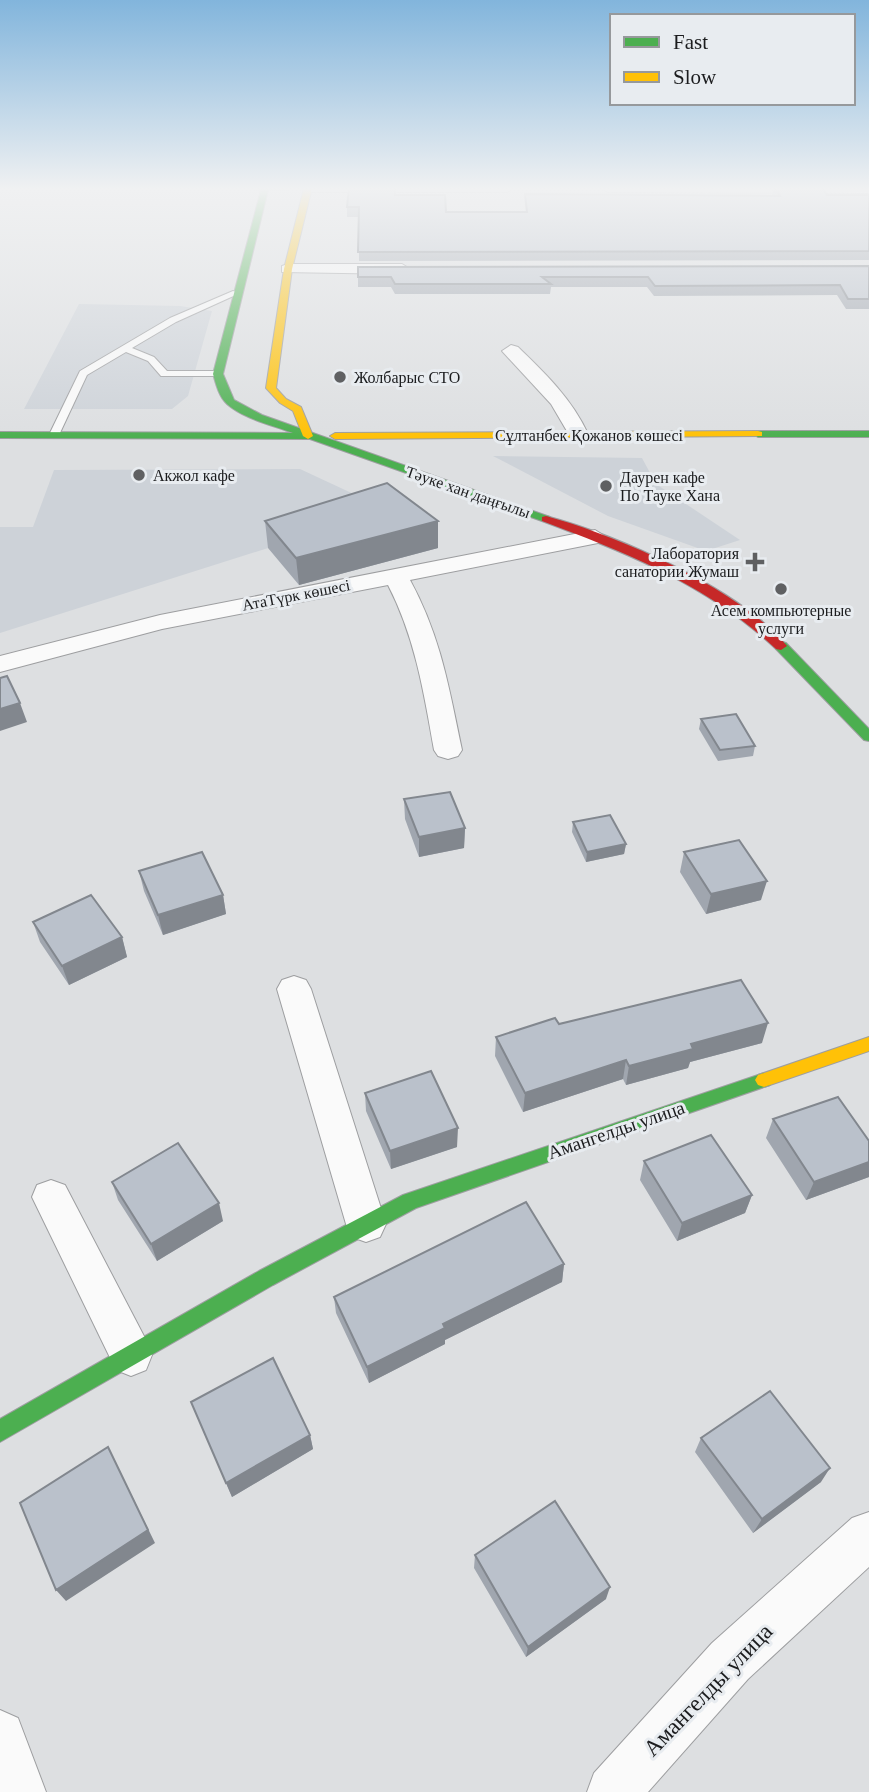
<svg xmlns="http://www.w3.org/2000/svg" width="869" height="1792" viewBox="0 0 869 1792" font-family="'Times New Roman',serif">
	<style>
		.built { fill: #cdd2d8 }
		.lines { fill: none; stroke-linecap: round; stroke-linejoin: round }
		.lane-casing { stroke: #9d9ea0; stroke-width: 2 }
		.street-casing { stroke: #9d9ea0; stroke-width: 2 }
		.fast-casing { stroke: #9d9ea0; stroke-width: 2 }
		.slow-casing { stroke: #9d9ea0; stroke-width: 2 }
		.jam-casing { stroke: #9d9ea0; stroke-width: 2 }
		.lane { fill: #fafafa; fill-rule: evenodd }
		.street { fill: #fafafa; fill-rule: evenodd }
		.fast { fill: #4caf50; fill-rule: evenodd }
		.slow { fill: #ffc107; fill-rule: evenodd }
		.jam { fill: #c62828; fill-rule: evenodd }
		.wall { fill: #a0a6af }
		.shaded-wall { fill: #82878e }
		.building { fill: #bac1cb; stroke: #82878e; stroke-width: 2 }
		.poi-dot { fill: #5f6062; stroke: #e8ecf0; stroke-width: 2.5 }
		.labels { text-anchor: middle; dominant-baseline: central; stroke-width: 6; stroke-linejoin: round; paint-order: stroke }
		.far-poi-label { font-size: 16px; fill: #1b1c1e; stroke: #e8ecf0; text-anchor: start }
		.far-street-label { font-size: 16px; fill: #1b1c1e; stroke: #e8ecf0 }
		.street-label { font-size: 19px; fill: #1b1c1e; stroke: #e8ecf0 }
		.near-street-label { font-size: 23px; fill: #1b1c1e; stroke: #e8ecf0 }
	</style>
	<rect width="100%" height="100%" fill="#dddfe1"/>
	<path class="built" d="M 79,304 L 180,306 L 212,311 L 188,396 L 172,409 L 24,409 Z
		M 493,456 L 642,458 L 656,484 L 740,540 L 706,551 L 608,516 Z
		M 300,469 L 388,510 L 0,633 L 0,527 L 33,527 L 54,470 Z"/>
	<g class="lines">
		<defs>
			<path id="lane" d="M 233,291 L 240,293 L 176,322 L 132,348 L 154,357 L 167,371 L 218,371 L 223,374 L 221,376 L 161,376 L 148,361 L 126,352 L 87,375 L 59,435 L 50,437 L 49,435 L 80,371 L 170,318 Z"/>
			<path id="street" d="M 301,188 L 514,188 L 507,192 L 308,192 Z
				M 601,188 L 869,188 L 869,193 L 608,192 Z
				M 288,264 L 402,264 L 410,269 L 402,274 L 282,272 L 282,266 Z
				M 511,345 L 518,347 C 545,373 572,399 588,434 L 585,438 L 571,438 L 551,404 L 502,351 Z
				M 595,530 L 606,537 L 603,542 L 410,580 C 441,637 449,688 462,750 L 458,756 L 448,759 L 438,756 L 434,750 C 424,693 415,637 388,585 L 162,629 L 0,672 L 0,656 L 160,615 Z
				M 294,976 L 306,980 L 311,989 L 386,1224 L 380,1237 L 366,1242 L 352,1237 L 346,1224 L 277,989 L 282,980 Z
				M 51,1180 L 65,1185 L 146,1340 L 152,1355 L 146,1370 L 131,1376 L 116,1370 L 32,1197 L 37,1185 Z
				M 869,1512 L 869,1567 L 748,1679 L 648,1792 L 587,1792 L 594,1773 L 712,1643 L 852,1518 Z
				M 0,1710 L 18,1718 L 46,1792 L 0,1792 Z"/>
			<path id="fast" d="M 254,188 L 312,188 L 268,190 L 223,374 L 234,400 L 262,415 L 550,517 L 550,521 L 542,521 L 310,439 L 0,438 L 0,432 L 293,433 C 272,425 244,419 227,404 C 219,397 216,384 213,374 L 261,190 Z
				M 869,431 L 869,437 L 758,437 L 753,434 L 758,431 Z
				M 781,642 L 786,643 L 869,729 L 869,741 L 864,740 L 776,649 L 776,643 Z
				M 764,1073 L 770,1075 L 773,1080 L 770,1085 L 416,1208 L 273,1285 L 0,1442 L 0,1419 L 259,1271 L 403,1195 Z"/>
			<path id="slow" d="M 304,188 L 312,188 L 292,269 L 276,388 L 286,399 L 301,407 L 313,436 L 308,439 L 303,436 L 293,411 L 280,403 L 266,388 L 284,269 Z
				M 758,431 L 762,432 L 762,436 L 335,439 L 330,436 L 335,433 Z
				M 869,1037 L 869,1051 L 764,1087 L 758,1085 L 755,1080 L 758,1075 Z"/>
			<path id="jam" d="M 546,516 C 617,535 740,589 787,646 L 781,650 L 776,649 C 709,586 628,553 542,521 L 542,517 Z"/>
		</defs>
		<use href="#lane" class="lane-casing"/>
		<use href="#street" class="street-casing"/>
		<use href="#fast" class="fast-casing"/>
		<use href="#slow" class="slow-casing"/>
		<use href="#jam" class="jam-casing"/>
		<use href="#lane" class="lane"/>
		<use href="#street" class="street"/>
		<use href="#fast" class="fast"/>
		<use href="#slow" class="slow"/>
		<use href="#jam" class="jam"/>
	</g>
	<path class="wall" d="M 773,188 L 822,188 L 827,195 L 869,195 L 869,260 L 359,261 L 359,217 L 347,217 L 347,207 L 395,195 L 446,212 L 526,212 L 525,194 L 772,195 Z
		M 869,266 L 869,309 L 846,309 L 837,295 L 654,296 L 647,287 L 551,287 L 550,294 L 395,294 L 391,287 L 358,287 L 358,267 Z
		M 265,521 L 438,521 L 438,548 L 299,585 L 268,548 Z
		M 701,719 L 755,746 L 753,756 L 718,761 L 699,729 Z
		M 404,799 L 465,828 L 464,848 L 419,857 L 405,819 Z
		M 573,822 L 626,844 L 624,854 L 586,862 L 572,832 Z
		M 684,852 L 761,900 L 706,914 L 680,872 Z
		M 139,871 L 223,895 L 226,914 L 163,935 L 144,891 Z
		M 33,922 L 122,937 L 127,957 L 69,985 L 40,942 Z
		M 559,1024 L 762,1043 L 690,1062 L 688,1068 L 626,1085 L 623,1079 L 523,1112 L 495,1056 L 496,1037 Z
		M 365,1093 L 457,1147 L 391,1169 L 366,1111 Z
		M 773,1119 L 869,1141 L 869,1177 L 806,1200 L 766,1138 Z
		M 644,1161 L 752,1195 L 745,1213 L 677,1241 L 640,1180 Z
		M 112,1182 L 223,1221 L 157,1261 L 118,1200 Z
		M 564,1264 L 562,1282 L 445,1340 L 445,1344 L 369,1383 L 336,1313 L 334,1297 Z
		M 191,1402 L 310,1435 L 313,1449 L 232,1497 Z
		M 701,1438 L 821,1482 L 753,1533 L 695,1452 Z
		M 475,1555 L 606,1599 L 526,1657 L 474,1568 Z"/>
	<path class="shaded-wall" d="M 438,521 L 438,548 L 299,585 L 296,558 Z
		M 20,703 L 27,722 L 0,731 L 0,709 Z
		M 465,828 L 464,848 L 419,857 L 419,837 Z
		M 626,844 L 624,854 L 586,862 L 587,852 Z
		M 767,881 L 761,900 L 706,914 L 711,894 Z
		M 223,895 L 226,914 L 163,935 L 158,915 Z
		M 122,937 L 127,957 L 69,985 L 62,966 Z
		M 768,1023 L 762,1043 L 690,1062 L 688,1068 L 626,1085 L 629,1066 L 691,1044 Z
		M 626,1060 L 623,1079 L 523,1112 L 525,1093 Z
		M 458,1128 L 457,1147 L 391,1169 L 390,1151 Z
		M 869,1162 L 869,1177 L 806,1200 L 814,1182 Z
		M 752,1195 L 745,1213 L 677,1241 L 682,1223 Z
		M 219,1203 L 223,1221 L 157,1261 L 151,1244 Z
		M 564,1264 L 562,1282 L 445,1340 L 445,1344 L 369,1383 L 367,1367 L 443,1324 Z
		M 310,1435 L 313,1449 L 232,1497 L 226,1483 Z
		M 108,1447 L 155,1543 L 66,1601 L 56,1590 Z
		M 830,1468 L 821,1482 L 753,1533 L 762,1519 Z
		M 610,1587 L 606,1599 L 526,1657 L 528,1647 Z"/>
	<path class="building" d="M 349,188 L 395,188 L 395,195 L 445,195 L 446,212 L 527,212 L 525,194 L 780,196 L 775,188 L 822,188 L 827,195 L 869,195 L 869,251 L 358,252 L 359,207 L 347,207 Z
		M 869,266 L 869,299 L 848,299 L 840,285 L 655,286 L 648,277 L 542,277 L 551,284 L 395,284 L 391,277 L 358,277 L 358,267 Z
		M 387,483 L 438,521 L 296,558 L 265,521 Z
		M 7,676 L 20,703 L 0,709 L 0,678 Z
		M 736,714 L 755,746 L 720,750 L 701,719 Z
		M 450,792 L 465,828 L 419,837 L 404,799 Z
		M 610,815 L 626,844 L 587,852 L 573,822 Z
		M 739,840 L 767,881 L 711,894 L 684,852 Z
		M 202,852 L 223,895 L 158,915 L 139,871 Z
		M 91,895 L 122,937 L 62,966 L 33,922 Z
		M 741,980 L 768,1023 L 691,1044 L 693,1049 L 629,1066 L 626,1060 L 525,1093 L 496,1037 L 555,1018 L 559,1024 Z
		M 431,1071 L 458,1128 L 390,1151 L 365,1093 Z
		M 838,1097 L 869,1141 L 869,1162 L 814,1182 L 773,1119 Z
		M 711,1135 L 752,1195 L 682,1223 L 644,1161 Z
		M 178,1143 L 219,1203 L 151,1244 L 112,1182 Z
		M 526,1202 L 564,1264 L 443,1324 L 445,1328 L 367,1367 L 334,1297 Z
		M 273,1358 L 310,1435 L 226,1483 L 191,1402 Z
		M 770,1391 L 830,1468 L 762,1519 L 701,1438 Z
		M 108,1447 L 148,1530 L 56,1590 L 20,1503 Z
		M 555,1501 L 610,1587 L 528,1647 L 475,1555 Z"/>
	<linearGradient id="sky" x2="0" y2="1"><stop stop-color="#82b5dc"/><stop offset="0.43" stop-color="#f0f1f2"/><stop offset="1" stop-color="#f0f1f2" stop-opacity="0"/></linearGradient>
	<rect width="869" height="439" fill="url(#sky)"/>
	<g class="poi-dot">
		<circle cx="340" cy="377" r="7"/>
		<circle cx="139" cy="475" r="7"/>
		<circle cx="606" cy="486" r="7"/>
		<path d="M751.5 551.5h7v7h7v7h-7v7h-7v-7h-7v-7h7z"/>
		<circle cx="781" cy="589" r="7"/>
	</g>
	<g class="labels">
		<g class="far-poi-label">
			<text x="354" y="377">Жолбарыс СТО</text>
			<text x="153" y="475">Акжол кафе</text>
			<text x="620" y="477">Даурен кафе<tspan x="620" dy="18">По Тауке Хана</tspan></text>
			<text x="739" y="553" text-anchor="end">Лаборатория<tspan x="739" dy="18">санатории Жумаш</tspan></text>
			<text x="781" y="610" text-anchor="middle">Асем компьютерные<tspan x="781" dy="18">услуги</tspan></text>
		</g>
		<g class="far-street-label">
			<text x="589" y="435">Сұлтанбек Қожанов көшесі</text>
			<text transform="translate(468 492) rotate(19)">Тәуке хан даңғылы</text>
			<text transform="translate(296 595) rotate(-11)">АтаТүрк көшесі</text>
		</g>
		<g class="street-label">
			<text transform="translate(616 1130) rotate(-19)">Амангелды улица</text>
		</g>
		<g class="near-street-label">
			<text transform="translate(708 1690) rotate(-46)">Амангелды улица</text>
		</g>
	</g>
	<rect x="610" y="14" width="245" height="91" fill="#e8ecf0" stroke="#96999c" stroke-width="2"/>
	<rect x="624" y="37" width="35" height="10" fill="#4caf50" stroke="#96999c" stroke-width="2"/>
	<text x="673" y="49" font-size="21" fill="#1b1c1e">Fast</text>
	<rect x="624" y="72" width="35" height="10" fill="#ffc107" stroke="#96999c" stroke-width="2"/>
	<text x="673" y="84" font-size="21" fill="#1b1c1e">Slow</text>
</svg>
